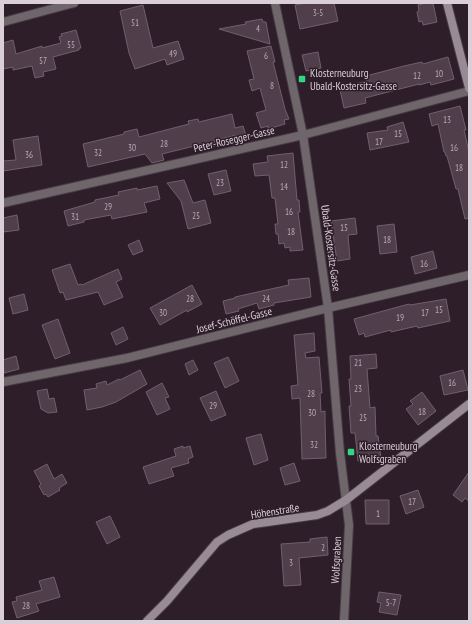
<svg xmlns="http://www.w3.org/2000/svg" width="472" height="624" viewBox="0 0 472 624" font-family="'PT Sans Narrow',sans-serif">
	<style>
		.building { fill: #503e4b; stroke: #725f6d }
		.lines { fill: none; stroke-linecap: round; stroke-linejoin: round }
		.street-casing { stroke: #4a3a46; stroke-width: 10 }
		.secondary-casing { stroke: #4a3a46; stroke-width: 10 }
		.street { stroke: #6f666c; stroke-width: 8 }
		.secondary { stroke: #998b95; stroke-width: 8 }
		.poi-dot { fill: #2ed883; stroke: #2e1e2a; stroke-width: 1.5 }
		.labels { text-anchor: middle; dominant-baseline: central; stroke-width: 3; stroke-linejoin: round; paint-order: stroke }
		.number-label { font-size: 9px; fill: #b8aab4 }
		.poi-label { font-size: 11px; fill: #daced7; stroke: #2e1e2a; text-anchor: start }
		.street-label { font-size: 11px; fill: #daced7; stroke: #2e1e2a }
	</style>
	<rect width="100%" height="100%" fill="#2e1e2a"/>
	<path class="building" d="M 306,3 L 334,3 L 338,21 L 300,29 L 295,5 Z
		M 426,3 L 433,3 L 437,22 L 423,25 L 422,21 L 419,22 L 417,12 L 419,11 L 418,5 Z
		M 143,5 L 153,48 L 178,41 L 184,59 L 167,65 L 165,59 L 135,69 L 129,53 L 120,11 Z
		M 262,19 L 263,22 L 266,22 L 270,44 L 219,29 L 246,24 L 245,22 Z
		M 76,30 L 81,48 L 79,48 L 79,50 L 53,57 L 56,69 L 43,72 L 44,76 L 35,78 L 32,66 L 13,70 L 13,67 L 3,69 L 3,43 L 13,40 L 16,54 L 42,46 L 42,48 L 61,43 L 59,37 L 62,36 L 61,34 Z
		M 271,46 L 275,62 L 273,62 L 285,109 L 289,119 L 284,120 L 285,124 L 268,129 L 268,126 L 261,128 L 256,113 L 266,110 L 260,88 L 252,91 L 249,80 L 254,79 L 247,51 Z
		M 318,52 L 321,68 L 306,71 L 302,55 Z
		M 448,57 L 454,79 L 431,85 L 430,82 L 419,85 L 419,84 L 365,98 L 366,103 L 344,108 L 340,90 L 345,89 L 345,86 L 367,81 L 366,76 L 404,66 L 422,62 L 423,64 Z
		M 460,106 L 466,130 L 464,130 L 469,152 L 469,218 L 465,219 L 458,189 L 456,189 L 447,156 L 446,156 L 445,152 L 444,152 L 438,124 L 432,126 L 429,114 Z
		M 232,114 L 235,128 L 243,126 L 247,139 L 237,141 L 236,135 L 214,141 L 215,146 L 204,149 L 203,144 L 174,151 L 162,154 L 164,160 L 152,163 L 145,154 L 88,167 L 83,144 L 124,134 L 124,132 L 137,129 L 139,137 L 189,124 L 188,121 L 198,119 L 199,122 Z
		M 403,122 L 409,142 L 370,150 L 367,133 L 388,130 L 387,127 Z
		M 38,136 L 42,165 L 3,171 L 3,161 L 16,160 L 13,140 Z
		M 293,153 L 297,200 L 299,200 L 300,212 L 298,212 L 303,250 L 290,251 L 290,247 L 285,248 L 284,243 L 279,244 L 278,234 L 276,234 L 275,224 L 278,224 L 275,198 L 272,198 L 269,175 L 255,176 L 253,164 L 268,162 L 267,156 Z
		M 226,170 L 231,191 L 214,195 L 208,174 Z
		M 184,180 L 193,203 L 205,200 L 211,223 L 188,229 L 181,201 L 167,183 Z
		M 157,186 L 160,199 L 144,203 L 147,212 L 112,219 L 111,215 L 84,220 L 84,222 L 68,226 L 64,211 L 95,202 L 95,200 L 119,195 L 118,192 L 137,188 L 137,190 Z
		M 17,215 L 19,230 L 3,232 L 3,218 Z
		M 355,218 L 357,234 L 348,235 L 350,259 L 337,261 L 331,221 Z
		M 394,224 L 397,252 L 380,254 L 377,226 Z
		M 139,240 L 143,251 L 133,255 L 128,245 Z
		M 433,251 L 437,268 L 415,274 L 411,257 Z
		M 70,264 L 78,285 L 81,284 L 82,285 L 118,269 L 122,279 L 116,282 L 123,297 L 104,305 L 98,292 L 66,300 L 63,292 L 60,293 L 52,270 Z
		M 309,278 L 311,297 L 274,303 L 274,305 L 259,309 L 257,303 L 238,309 L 239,311 L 226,314 L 223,301 L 235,298 L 235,297 L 289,285 L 288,280 Z
		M 192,285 L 202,304 L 187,312 L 187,310 L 160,325 L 150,308 Z
		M 24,294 L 28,310 L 13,314 L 9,298 Z
		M 446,299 L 450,321 L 418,328 L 417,326 L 391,332 L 391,330 L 365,337 L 364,333 L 359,335 L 354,319 L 409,304 L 410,305 Z
		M 58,319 L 70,353 L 55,359 L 42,325 Z
		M 123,327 L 128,339 L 116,345 L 111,333 Z
		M 314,333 L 315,351 L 305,353 L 306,358 L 319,357 L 322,393 L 320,393 L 321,412 L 325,411 L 325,422 L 326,458 L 302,459 L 300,398 L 292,399 L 291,386 L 298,385 L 294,335 Z
		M 376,354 L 377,368 L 367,369 L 370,408 L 375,407 L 376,436 L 378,436 L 381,458 L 358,461 L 355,433 L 351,433 L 349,406 L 351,406 L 349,379 L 351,379 L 350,356 Z
		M 16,356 L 19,369 L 4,373 L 3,360 Z
		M 228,357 L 239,381 L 225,388 L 214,363 Z
		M 193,360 L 198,370 L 189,375 L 185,364 Z
		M 140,370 L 147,384 L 116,402 L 102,407 L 87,410 L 84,390 L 97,388 L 96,384 L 106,381 L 107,385 L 119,379 L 120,380 Z
		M 463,370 L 468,390 L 444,395 L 440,376 Z
		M 162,383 L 169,397 L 165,398 L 170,409 L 157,415 L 146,392 Z
		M 47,389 L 49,399 L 54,398 L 57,412 L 48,413 L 41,409 L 37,391 Z
		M 216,391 L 226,415 L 211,421 L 200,398 Z
		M 422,392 L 436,411 L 418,425 L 406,409 L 413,404 L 410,401 Z
		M 261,434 L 268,460 L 254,465 L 246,438 Z
		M 183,446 L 183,448 L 190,446 L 193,457 L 188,459 L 189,463 L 171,468 L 174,476 L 149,484 L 143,467 L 176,456 L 174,449 Z
		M 294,463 L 300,481 L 285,485 L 280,468 Z
		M 47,464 L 54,479 L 62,474 L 67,483 L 59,488 L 60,490 L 48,497 L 46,494 L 44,495 L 39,486 L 41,484 L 34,471 Z
		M 469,472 L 469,501 L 465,498 L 462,502 L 453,495 Z
		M 418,490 L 424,507 L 406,514 L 400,496 Z
		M 365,500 L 389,500 L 389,524 L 366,524 Z
		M 110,516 L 120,537 L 107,544 L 96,522 Z
		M 327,537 L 328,555 L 299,558 L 301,585 L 284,586 L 281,544 L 310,542 L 310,539 Z
		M 54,577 L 60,597 L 36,604 L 39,611 L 17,618 L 12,602 L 17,601 L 16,597 L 42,590 L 39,581 Z
		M 379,592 L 401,595 L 397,615 L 379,612 L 381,603 L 377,602 Z"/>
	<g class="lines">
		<defs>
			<path id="street" d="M 275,3 L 303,135 L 328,308 L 340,453 L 349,525 L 344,621
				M 3,22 L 74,3
				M 3,203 L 303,135 L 469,91
				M 3,382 L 127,358 L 328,308 L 469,275"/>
			<path id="secondary" d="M 447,3 L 469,88
				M 147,621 L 167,601 L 217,542 L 228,535 L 253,524 L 317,515 L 328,511 L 346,500 L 469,404"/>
		</defs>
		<use href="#street" class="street-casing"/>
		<use href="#secondary" class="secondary-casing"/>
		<use href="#street" class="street"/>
		<use href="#secondary" class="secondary"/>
	</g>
	<g class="poi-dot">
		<rect x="298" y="75" width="8" height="8" rx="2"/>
		<rect x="347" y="448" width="8" height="8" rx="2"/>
	</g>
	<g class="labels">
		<g class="number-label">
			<text x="318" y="12">3-5</text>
			<text x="135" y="22">51</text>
			<text x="258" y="28">4</text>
			<text x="71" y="44">55</text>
			<text x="173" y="53">49</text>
			<text x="266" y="55">6</text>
			<text x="43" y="60">57</text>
			<text x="439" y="73">10</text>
			<text x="417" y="75">12</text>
			<text x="272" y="85">8</text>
			<text x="447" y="119">13</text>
			<text x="398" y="133">15</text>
			<text x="379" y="141">17</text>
			<text x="164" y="143">28</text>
			<text x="132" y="147">30</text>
			<text x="454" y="147">16</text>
			<text x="98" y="152">32</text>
			<text x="29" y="154">36</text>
			<text x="284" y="164">12</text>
			<text x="459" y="167">18</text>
			<text x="220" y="182">23</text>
			<text x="284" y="186">14</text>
			<text x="108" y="206">29</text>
			<text x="289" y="211">16</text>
			<text x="196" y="215">25</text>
			<text x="75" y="216">31</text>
			<text x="344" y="227">15</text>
			<text x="291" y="231">18</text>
			<text x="387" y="239">18</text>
			<text x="424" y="263">16</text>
			<text x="190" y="298">28</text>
			<text x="266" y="298">24</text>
			<text x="439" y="309">15</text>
			<text x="163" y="312">30</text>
			<text x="425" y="312">17</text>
			<text x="400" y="317">19</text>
			<text x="358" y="362">21</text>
			<text x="452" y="382">16</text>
			<text x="358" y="388">23</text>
			<text x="311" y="393">28</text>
			<text x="213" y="405">29</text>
			<text x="422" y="411">18</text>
			<text x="312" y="412">30</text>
			<text x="363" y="417">25</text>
			<text x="314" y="444">32</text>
			<text x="412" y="501">17</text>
			<text x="378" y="513">1</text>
			<text x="323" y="547">2</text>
			<text x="291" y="562">3</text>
			<text x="391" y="602">5-7</text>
			<text x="26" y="605">28</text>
		</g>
		<g class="poi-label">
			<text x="310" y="73">Klosterneuburg<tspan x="310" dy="13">Ubald-Kostersitz-Gasse</tspan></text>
			<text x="359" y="446">Klosterneuburg<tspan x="359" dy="13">Wolfsgraben</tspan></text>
		</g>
		<g class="street-label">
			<text transform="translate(234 139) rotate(-13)">Peter-Rosegger-Gasse</text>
			<text transform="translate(331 248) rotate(82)">Ubald-Kostersitz-Gasse</text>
			<text transform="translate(234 320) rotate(-14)">Josef-Schöffel-Gasse</text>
			<text transform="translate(275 511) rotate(-9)">Höhenstraße</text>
			<text transform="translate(336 560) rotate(-87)">Wolfsgraben</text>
		</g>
	</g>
	<rect width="472" height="624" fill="none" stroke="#daced7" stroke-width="8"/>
</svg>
